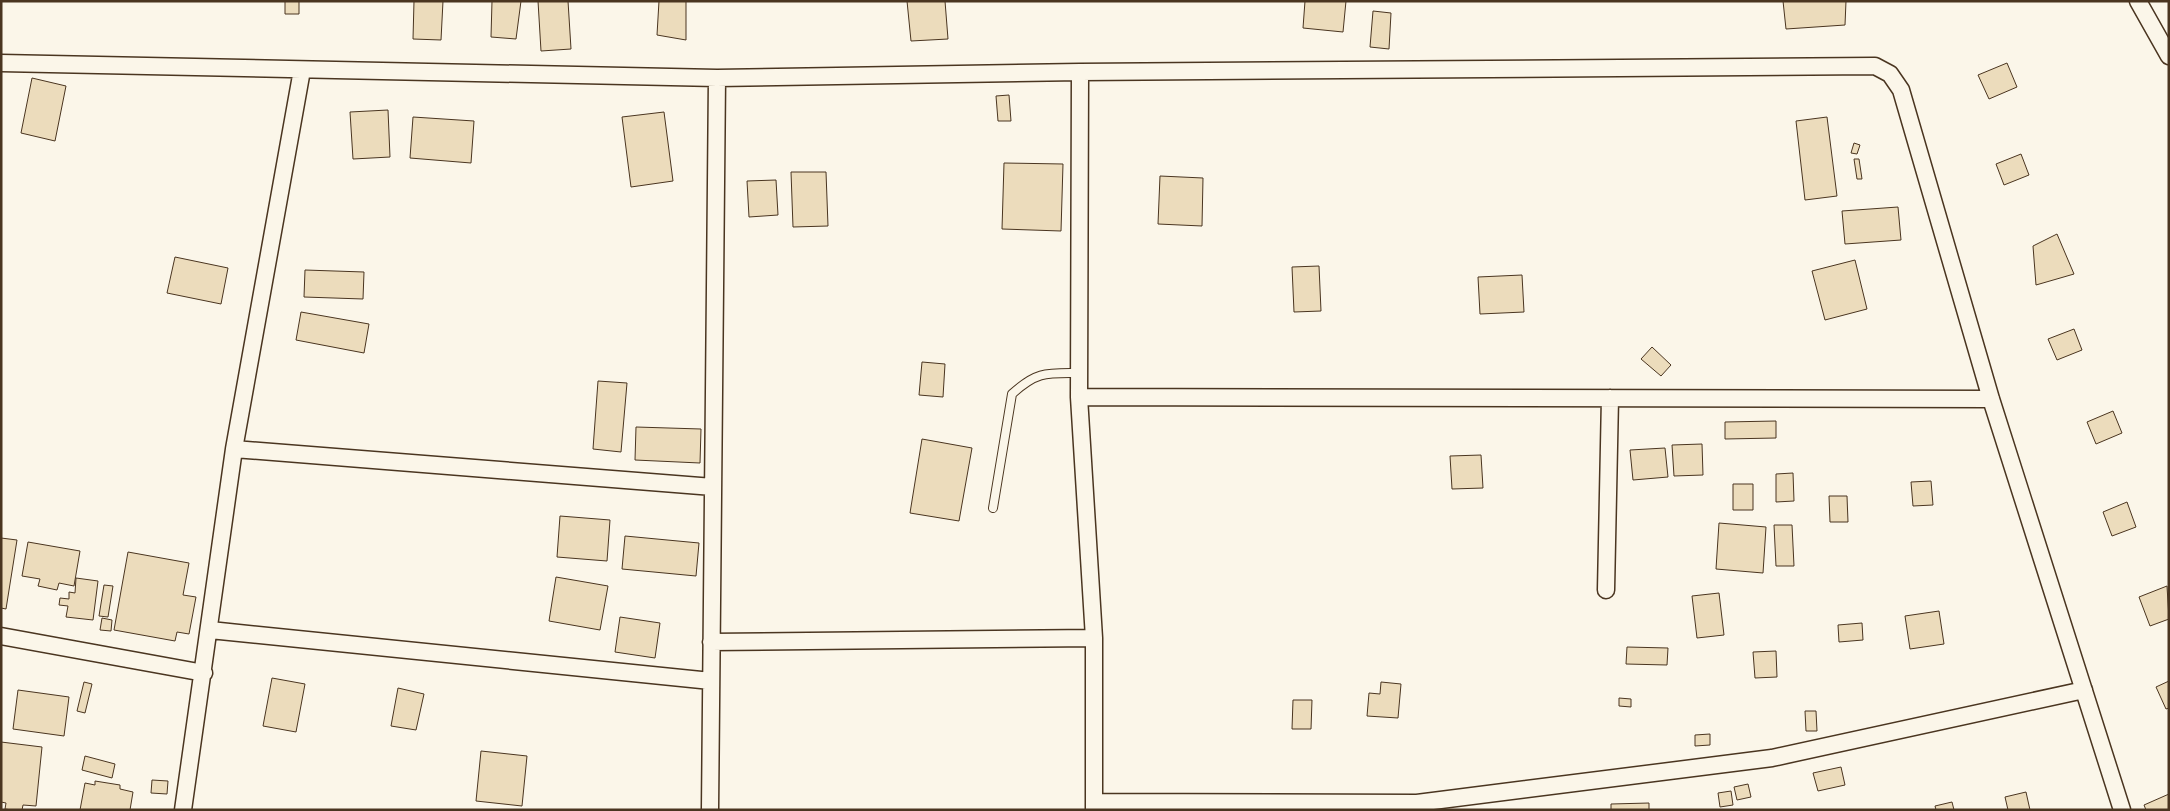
<svg xmlns="http://www.w3.org/2000/svg" width="2170" height="811" viewBox="0 0 2170 811" font-family="Manrope,sans-serif">
	<style>
		.building { fill: #ecdcbc; stroke: #4a3520 }
		.lines { fill: none; stroke-linecap: round; stroke-linejoin: round }
		.lane-casing { stroke: #4a3520; stroke-width: 10 }
		.street-casing { stroke: #4a3520; stroke-width: 19 }
		.lane { stroke: #fbf6e9; stroke-width: 8 }
		.street { stroke: #fbf6e9; stroke-width: 16 }
	</style>
	<rect width="100%" height="100%" fill="#fbf6e9"/>
	<path class="building" d="M 285,1 L 299,1 L 299,14 L 285,14 Z
		M 414,1 L 443,1 L 441,40 L 413,39 Z
		M 492,1 L 521,1 L 516,39 L 491,37 Z
		M 538,1 L 568,1 L 571,49 L 541,51 Z
		M 659,1 L 686,1 L 686,40 L 657,35 Z
		M 907,1 L 945,1 L 948,39 L 911,41 Z
		M 1305,1 L 1346,1 L 1343,32 L 1303,28 Z
		M 1783,1 L 1846,1 L 1845,25 L 1786,29 Z
		M 1373,11 L 1391,13 L 1389,49 L 1370,47 Z
		M 2007,63 L 2017,87 L 1989,99 L 1978,75 Z
		M 32,78 L 66,86 L 55,141 L 21,133 Z
		M 1009,95 L 1011,121 L 998,121 L 996,96 Z
		M 388,110 L 390,157 L 353,159 L 350,112 Z
		M 664,112 L 673,181 L 631,187 L 622,117 Z
		M 413,117 L 474,121 L 471,163 L 410,158 Z
		M 1827,117 L 1837,196 L 1805,200 L 1796,121 Z
		M 1854,143 L 1860,145 L 1857,154 L 1851,153 Z
		M 2021,154 L 2029,175 L 2004,185 L 1996,164 Z
		M 1854,159 L 1859,159 L 1862,179 L 1857,179 Z
		M 1004,163 L 1063,164 L 1061,231 L 1002,229 Z
		M 791,172 L 826,172 L 828,226 L 793,227 Z
		M 1160,176 L 1203,178 L 1202,226 L 1158,224 Z
		M 776,180 L 778,215 L 749,217 L 747,181 Z
		M 1898,207 L 1901,240 L 1845,244 L 1842,211 Z
		M 2057,234 L 2074,274 L 2036,285 L 2033,246 Z
		M 175,257 L 228,268 L 221,304 L 167,293 Z
		M 1855,260 L 1867,309 L 1825,320 L 1812,271 Z
		M 1319,266 L 1321,311 L 1294,312 L 1292,267 Z
		M 305,270 L 364,272 L 363,299 L 304,297 Z
		M 1522,275 L 1524,312 L 1480,314 L 1478,277 Z
		M 301,312 L 369,324 L 364,353 L 296,340 Z
		M 2074,329 L 2082,350 L 2057,360 L 2048,339 Z
		M 1652,347 L 1671,365 L 1661,376 L 1641,359 Z
		M 922,362 L 945,364 L 943,397 L 919,395 Z
		M 598,381 L 627,383 L 621,452 L 593,449 Z
		M 2113,411 L 2122,433 L 2096,444 L 2087,422 Z
		M 1776,421 L 1776,438 L 1725,439 L 1725,422 Z
		M 636,427 L 701,429 L 700,463 L 635,460 Z
		M 922,439 L 972,448 L 959,521 L 910,513 Z
		M 1702,444 L 1703,475 L 1674,476 L 1672,445 Z
		M 1665,448 L 1668,477 L 1633,480 L 1630,450 Z
		M 1481,455 L 1483,488 L 1452,489 L 1450,456 Z
		M 1793,473 L 1794,501 L 1776,502 L 1776,474 Z
		M 1931,481 L 1933,505 L 1913,506 L 1911,482 Z
		M 1733,484 L 1753,484 L 1753,510 L 1733,510 Z
		M 1829,496 L 1847,496 L 1848,522 L 1830,522 Z
		M 2127,502 L 2136,527 L 2112,536 L 2103,512 Z
		M 560,516 L 610,520 L 607,561 L 557,557 Z
		M 1719,523 L 1766,527 L 1763,573 L 1716,569 Z
		M 1774,525 L 1792,525 L 1794,566 L 1776,566 Z
		M 625,536 L 699,543 L 696,576 L 622,569 Z
		M 1,538 L 17,540 L 6,609 L 1,608 Z
		M 28,542 L 80,551 L 74,586 L 59,583 L 57,590 L 38,586 L 40,579 L 22,576 Z
		M 128,552 L 189,563 L 183,595 L 196,597 L 189,634 L 177,632 L 175,641 L 114,630 Z
		M 556,577 L 608,586 L 600,630 L 549,621 Z
		M 76,578 L 98,581 L 93,620 L 66,617 L 68,606 L 59,605 L 60,598 L 69,599 L 69,592 L 75,593 Z
		M 104,585 L 113,586 L 108,617 L 99,616 Z
		M 2167,586 L 2169,619 L 2150,626 L 2139,597 Z
		M 1719,593 L 1724,635 L 1697,638 L 1692,596 Z
		M 1939,611 L 1944,644 L 1910,649 L 1905,616 Z
		M 620,617 L 660,623 L 655,658 L 615,652 Z
		M 102,618 L 112,620 L 111,631 L 100,630 Z
		M 1862,623 L 1863,640 L 1839,642 L 1838,625 Z
		M 1627,647 L 1668,648 L 1667,665 L 1626,664 Z
		M 1776,651 L 1777,677 L 1755,678 L 1753,652 Z
		M 272,678 L 305,684 L 296,732 L 263,726 Z
		M 2169,681 L 2169,708 L 2166,709 L 2156,687 Z
		M 84,682 L 92,684 L 85,713 L 77,711 Z
		M 1381,682 L 1401,684 L 1398,718 L 1367,716 L 1369,693 L 1380,694 Z
		M 398,688 L 424,694 L 416,730 L 391,726 Z
		M 18,690 L 69,697 L 64,736 L 13,729 Z
		M 1619,698 L 1631,699 L 1631,707 L 1619,706 Z
		M 1293,700 L 1312,700 L 1311,729 L 1292,729 Z
		M 1805,711 L 1816,711 L 1817,731 L 1806,731 Z
		M 1710,734 L 1710,745 L 1695,746 L 1695,735 Z
		M 1,742 L 42,747 L 36,806 L 23,805 L 22,810 L 12,810 L 5,809 L 6,803 L 1,802 Z
		M 481,751 L 527,756 L 522,806 L 476,801 Z
		M 85,756 L 115,764 L 112,778 L 82,770 Z
		M 1841,767 L 1845,785 L 1818,791 L 1813,773 Z
		M 152,780 L 168,781 L 167,794 L 151,793 Z
		M 95,781 L 120,785 L 120,789 L 133,792 L 130,810 L 80,810 L 85,783 L 95,785 Z
		M 1748,784 L 1751,797 L 1737,800 L 1734,787 Z
		M 1731,791 L 1733,805 L 1720,807 L 1718,793 Z
		M 2026,792 L 2030,810 L 2008,810 L 2005,797 Z
		M 2169,794 L 2169,810 L 2146,810 L 2144,805 Z
		M 1952,802 L 1954,810 L 1936,810 L 1935,806 Z
		M 1649,803 L 1649,810 L 1611,810 L 1611,804 Z"/>
	<g class="lines">
		<defs>
			<path id="lane" d="M 993,508 L 1012,394 C 1037,371 1047,373 1079,373"/>
			<path id="street" d="M 2138,1 L 2169,56
				M 1,63 L 717,78 L 1080,72 L 1875,66 L 1890,74 L 1901,90 L 1991,399 L 2122,810
				M 1080,72 L 1079,397 L 1094,638
				M 1079,397 L 1991,399
				M 234,449 L 713,487
				M 1606,590 L 1610,398
				M 210,630 L 711,681
				M 1,636 L 204,673
				M 711,642 L 1094,638 L 1094,810
				M 1094,802 L 1417,803 L 1772,758 L 2084,690
				M 183,810 L 234,449 L 302,70
				M 710,810 L 717,78"/>
		</defs>
		<use href="#lane" class="lane-casing"/>
		<use href="#street" class="street-casing"/>
		<use href="#lane" class="lane"/>
		<use href="#street" class="street"/>
	</g>
	<rect width="2170" height="811" fill="none" stroke="#4a3520" stroke-width="5"/>
</svg>
